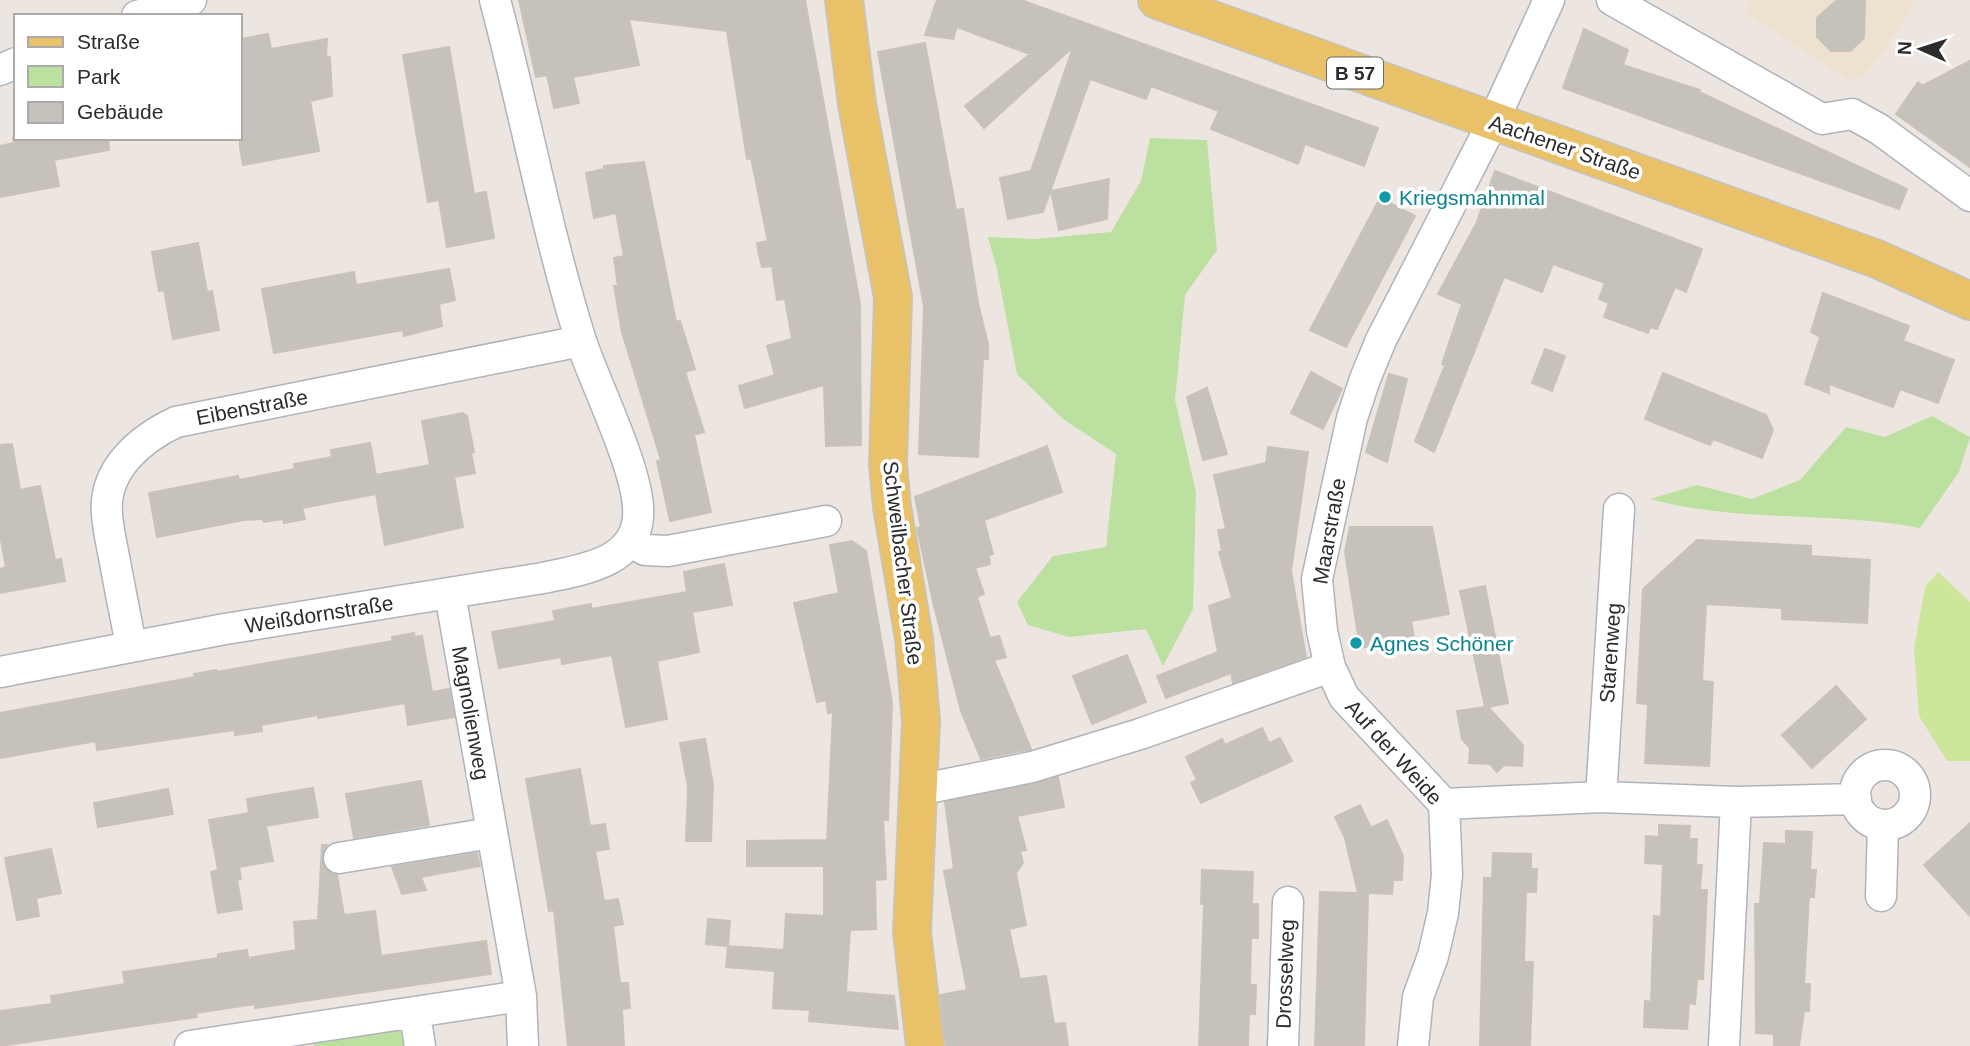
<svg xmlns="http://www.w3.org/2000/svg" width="1970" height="1046" viewBox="0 0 1970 1046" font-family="Helvetica,sans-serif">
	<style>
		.education { fill: #ede2d0 }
		.green { fill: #bbe0a0 }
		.pitch { fill: #cde69c }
		.building { fill: #c6c1bb; stroke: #c8c2b9; stroke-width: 2 }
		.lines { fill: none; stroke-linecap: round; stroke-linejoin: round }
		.minor-casing { stroke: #b0b3bc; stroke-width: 33 }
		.major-casing { stroke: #c4c4c4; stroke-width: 40 }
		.minor { stroke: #fff; stroke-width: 30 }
		.major { stroke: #e9c169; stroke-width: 37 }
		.culture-dot { fill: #0f9aa8; stroke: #fff; stroke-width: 2.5 }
		.labels { text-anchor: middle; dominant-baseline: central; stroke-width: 7; stroke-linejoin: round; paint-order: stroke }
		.shield { fill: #fff; stroke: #6b6b6b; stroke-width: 2 }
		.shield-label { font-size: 19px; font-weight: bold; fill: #2c2c2c }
		.street-label { font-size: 21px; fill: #2c2c2c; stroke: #fff }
		.culture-label { font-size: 21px; fill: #0d838f; stroke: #fff; text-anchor: start }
	</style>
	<rect width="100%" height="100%" fill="#ede6e0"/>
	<path class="education" d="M 1749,0 L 1915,0 L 1901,27 L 1864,76 L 1849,81 L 1746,13 Z"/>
	<path class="green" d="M 1150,138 L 1207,140 L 1217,250 L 1185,295 L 1175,400 L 1196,492 L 1193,609 L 1163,666 L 1146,629 L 1069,637 L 1028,625 L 1017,602 L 1053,556 L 1106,547 L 1116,454 L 1063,419 L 1017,374 L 997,269 L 988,237 L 1035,239 L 1111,232 L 1141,181 Z
		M 1932,416 L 1970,437 L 1959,472 L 1920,528 C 1831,511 1738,523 1650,499 L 1697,485 L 1752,499 L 1800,480 L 1846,427 L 1885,437 Z
		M 407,1024 L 410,1046 L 314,1046 L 313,1040 Z"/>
	<path class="pitch" d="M 1938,572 L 1970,602 L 1970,761 L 1947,761 L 1919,716 L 1914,649 L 1925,587 Z"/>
	<path class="building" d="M 519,0 L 805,0 L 860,304 L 861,445 L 826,446 L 824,385 L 745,408 L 739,386 L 775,375 L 767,346 L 792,339 L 785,299 L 777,300 L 772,266 L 762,267 L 759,255 L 757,243 L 768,241 L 751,158 L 747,159 L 727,31 L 629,19 L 639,65 L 573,77 L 579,103 L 554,108 L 547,75 L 536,77 Z
		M 937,0 L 1021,0 L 1378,128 L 1364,166 L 1305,144 L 1298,164 L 1211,129 L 1219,111 L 1151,86 L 1146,99 L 1090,79 L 1043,212 L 1008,219 L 1000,178 L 1031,171 L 1073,47 L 984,128 L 965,106 L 1030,54 L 957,27 L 953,39 L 925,35 Z
		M 1837,0 L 1865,0 L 1864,38 L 1850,51 L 1831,51 L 1817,37 L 1817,18 Z
		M 1584,29 L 1628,50 L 1623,65 L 1700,90 L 1699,92 L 1907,189 L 1899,209 L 1563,88 Z
		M 268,34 L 271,49 L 327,39 L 326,58 L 330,57 L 332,96 L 310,101 L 319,151 L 243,165 L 240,148 L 240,39 Z
		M 925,43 L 956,210 L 963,209 L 978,303 L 988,344 L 988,359 L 983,359 L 978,457 L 919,454 L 924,307 L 878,52 Z
		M 449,47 L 474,194 L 486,192 L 494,238 L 447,247 L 439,200 L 428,202 L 403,55 Z
		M 1970,61 L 1970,167 L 1896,114 L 1918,82 L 1922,86 Z
		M 13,138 L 108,138 L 109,150 L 54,160 L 59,186 L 0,197 L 0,146 L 14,143 Z
		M 644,162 L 676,322 L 680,321 L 695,369 L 685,372 L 704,432 L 694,435 L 711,512 L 670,521 L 657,461 L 661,460 L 622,332 L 614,286 L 618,286 L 614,258 L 624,256 L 616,213 L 594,218 L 586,173 L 604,169 L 604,166 Z
		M 1495,171 L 1702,249 L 1686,292 L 1675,287 L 1657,329 L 1650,327 L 1648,333 L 1604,317 L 1609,303 L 1599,299 L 1605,283 L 1553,264 L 1542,292 L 1504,277 L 1434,452 L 1415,441 L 1445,365 L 1442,364 L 1462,304 L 1438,294 L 1476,224 Z
		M 1109,179 L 1107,219 L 1059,230 L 1051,191 Z
		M 1380,198 L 1415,216 L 1346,347 L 1310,330 Z
		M 198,243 L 207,292 L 212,291 L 219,330 L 173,339 L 164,290 L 159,291 L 152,252 Z
		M 449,269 L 455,300 L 439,304 L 442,326 L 404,336 L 403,330 L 274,353 L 262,289 L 354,272 L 356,285 Z
		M 1823,293 L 1909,326 L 1903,341 L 1954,360 L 1938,403 L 1900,389 L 1893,407 L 1829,384 L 1829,393 L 1805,384 L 1820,337 L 1811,332 Z
		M 1545,349 L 1565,356 L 1552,391 L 1532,383 Z
		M 1311,372 L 1342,389 L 1323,429 L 1291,413 Z
		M 1663,373 L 1766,415 L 1773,430 L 1762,458 L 1713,439 L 1710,445 L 1645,419 Z
		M 1389,374 L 1407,379 L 1387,462 L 1366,452 Z
		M 1207,388 L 1227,454 L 1203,460 L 1187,397 Z
		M 463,413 L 467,416 L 474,452 L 471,453 L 475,473 L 454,477 L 463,527 L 385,545 L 376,494 L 302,508 L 305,519 L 284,523 L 283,519 L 264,522 L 263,519 L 244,520 L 157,537 L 149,493 L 238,476 L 239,480 L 295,469 L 294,464 L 332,457 L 331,450 L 370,443 L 376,475 L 430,465 L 422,421 Z
		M 12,444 L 20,490 L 40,486 L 55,560 L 61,559 L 65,581 L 0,593 L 0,569 L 6,567 L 0,535 L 0,445 Z
		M 1047,446 L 1062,492 L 984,520 L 993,554 L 989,555 L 990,564 L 975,568 L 984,594 L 977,597 L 990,638 L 999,636 L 1006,657 L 994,660 L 1031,749 L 981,759 L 961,711 L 934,606 L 917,528 L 921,527 L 915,497 Z
		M 1268,447 L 1308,452 L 1291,571 L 1306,657 L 1233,683 L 1231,673 L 1166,698 L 1157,676 L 1218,652 L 1209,606 L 1232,598 L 1219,552 L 1222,551 L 1218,530 L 1226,529 L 1214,475 L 1266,463 Z
		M 1350,527 L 1432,527 L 1449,614 L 1411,621 L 1414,637 L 1360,648 L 1345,552 Z
		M 1697,540 L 1811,546 L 1811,556 L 1870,560 L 1867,623 L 1782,619 L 1782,608 L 1706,604 L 1702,681 L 1713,682 L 1709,766 L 1645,763 L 1648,704 L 1637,703 L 1643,589 Z
		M 852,541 L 866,551 L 892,702 L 888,820 L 883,820 L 886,879 L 875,880 L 876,929 L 850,930 L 846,992 L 894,996 L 898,1029 L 809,1021 L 810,1010 L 773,1008 L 775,971 L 726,967 L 728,946 L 784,950 L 786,914 L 824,916 L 824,866 L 747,866 L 747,841 L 827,840 L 833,712 L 828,713 L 826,700 L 817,702 L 794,603 L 839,593 L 830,545 Z
		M 724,564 L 732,605 L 692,612 L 699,652 L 657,661 L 667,719 L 626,727 L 612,655 L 562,664 L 561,657 L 499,668 L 492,632 L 555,621 L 553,611 L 591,604 L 591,609 L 687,592 L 684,572 Z
		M 1485,586 L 1508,703 L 1488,707 L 1523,745 L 1522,766 L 1504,765 L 1497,772 L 1490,764 L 1469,763 L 1470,748 L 1462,739 L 1457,711 L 1485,707 L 1460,591 Z
		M 414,633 L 415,637 L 422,636 L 432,692 L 449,689 L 454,717 L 408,725 L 405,703 L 318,718 L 318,715 L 261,725 L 262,731 L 235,735 L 234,730 L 97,750 L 96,741 L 0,758 L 0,713 L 195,677 L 194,674 L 216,670 L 216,672 L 393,641 L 392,637 Z
		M 1127,655 L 1146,702 L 1092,724 L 1073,676 Z
		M 1836,686 L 1866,719 L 1812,768 L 1782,735 Z
		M 1262,728 L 1269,743 L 1280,738 L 1292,761 L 1201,803 L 1191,783 L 1197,780 L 1186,757 L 1222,739 L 1225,745 Z
		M 705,739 L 713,785 L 711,841 L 686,841 L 688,787 L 680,743 Z
		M 580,769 L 590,826 L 605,824 L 609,849 L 595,851 L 604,901 L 618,899 L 623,924 L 613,926 L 620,983 L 628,983 L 630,1008 L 622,1009 L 624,1046 L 568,1046 L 554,910 L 549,911 L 526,779 Z
		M 1058,777 L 1064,807 L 1017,816 L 1026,850 L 1020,851 L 1023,863 L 1016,873 L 1026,925 L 1009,929 L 1020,979 L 1046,976 L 1054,1024 L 1065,1023 L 1068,1046 L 946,1046 L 940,995 L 967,990 L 944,871 L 954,869 L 945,802 Z
		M 421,781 L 429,825 L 354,838 L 346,794 Z
		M 313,788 L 318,817 L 266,826 L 273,861 L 239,867 L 241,879 L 237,880 L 242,909 L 218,913 L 211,872 L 218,870 L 209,820 L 249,813 L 247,799 Z
		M 168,789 L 173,814 L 98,827 L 94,803 Z
		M 1360,805 L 1371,828 L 1387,820 L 1403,856 L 1402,880 L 1393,880 L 1392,894 L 1368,893 L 1364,1046 L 1315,1046 L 1320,892 L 1358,893 L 1345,838 L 1335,817 Z
		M 1970,823 L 1970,916 L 1924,865 Z
		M 1659,825 L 1690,826 L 1689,839 L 1697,839 L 1696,865 L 1702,865 L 1700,890 L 1707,890 L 1703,979 L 1697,979 L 1695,1004 L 1689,1003 L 1687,1029 L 1644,1027 L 1645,1001 L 1651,1002 L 1654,916 L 1661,917 L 1663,864 L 1645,863 L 1646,836 L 1659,837 Z
		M 1786,831 L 1812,832 L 1810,870 L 1816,870 L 1814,897 L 1809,897 L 1804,984 L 1810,984 L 1809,1011 L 1804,1011 L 1799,1046 L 1774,1046 L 1774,1034 L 1756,1033 L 1755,904 L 1760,904 L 1764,843 L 1786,844 Z
		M 322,845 L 327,845 L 322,860 L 325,869 L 337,875 L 344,915 L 375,911 L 381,956 L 486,941 L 491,974 L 255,1008 L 255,1004 L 196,1013 L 197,1017 L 0,1046 L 0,1011 L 52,1004 L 51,996 L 125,984 L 123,972 L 218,958 L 218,954 L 247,950 L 248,958 L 296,950 L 294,922 L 318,920 Z
		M 51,849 L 61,893 L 36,898 L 39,916 L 17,920 L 5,858 Z
		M 477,853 L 480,866 L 421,877 L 426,890 L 402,894 L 392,867 Z
		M 1493,853 L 1531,854 L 1531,869 L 1537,869 L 1536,892 L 1526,892 L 1524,962 L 1533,962 L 1530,1046 L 1480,1046 L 1484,878 L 1492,878 Z
		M 1202,870 L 1253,872 L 1252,904 L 1258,904 L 1258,938 L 1251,938 L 1250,985 L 1256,985 L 1255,1014 L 1249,1014 L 1248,1046 L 1199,1046 L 1204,904 L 1201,904 Z
		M 708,919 L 730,921 L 728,946 L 706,944 Z"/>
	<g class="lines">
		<defs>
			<path id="minor" d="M 1612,0 L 1822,119 L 1852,114 L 1879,129 L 1970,196
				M 137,16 L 191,0
				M 0,70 L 16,63
				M 630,541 L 645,550 L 668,551 L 826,521
				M 450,594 L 521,996 L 523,1046
				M 131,646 C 126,618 120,590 115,562 C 112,546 108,530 107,514 C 103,470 140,439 176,422 L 581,341
				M 1330,667 L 1344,697 L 1444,804 L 1447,875 L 1443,913 L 1433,956 L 1418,997 L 1413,1046
				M 0,672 L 225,629 L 543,578 C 579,570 635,564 638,517 C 642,476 595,384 581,341 C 546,229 525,113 495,0
				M1855 795a30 30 0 1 1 60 0a30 30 0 1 1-60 0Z
				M 918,790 L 1032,767 L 1140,734 L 1330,667 L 1322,631 L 1317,579 L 1352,418 L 1365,379 L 1381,340 L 1493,122 L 1549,0
				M 1601,797 L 1619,509
				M 1444,804 L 1601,797 L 1736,802 L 1856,799
				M 339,858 L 491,833
				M 1881,896 L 1883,825
				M 415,1014 L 420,1046
				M 190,1046 L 521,996
				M 1283,1046 L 1288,902
				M 1724,1046 L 1736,802"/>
			<path id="major" d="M 844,0 L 857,104 L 893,297 L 888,464 L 892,507 L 914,639 L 921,721 L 912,932 L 925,1046
				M 1157,0 L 1877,259 L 1970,301"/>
		</defs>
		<use href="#minor" class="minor-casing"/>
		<use href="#major" class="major-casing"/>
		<use href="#minor" class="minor"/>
		<use href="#major" class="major"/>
	</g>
	<g class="culture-dot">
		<circle cx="1385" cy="197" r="7"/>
		<circle cx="1356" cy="643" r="7"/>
	</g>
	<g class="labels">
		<rect class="shield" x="1327" y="57.5" width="56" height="31" rx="5"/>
		<g class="shield-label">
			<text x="1355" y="73">B 57</text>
		</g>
		<g class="street-label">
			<text transform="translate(1565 147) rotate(19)">Aachener Straße</text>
			<text transform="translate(252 407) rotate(-11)">Eibenstraße</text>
			<text transform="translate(1329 531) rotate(-80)">Maarstraße</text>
			<text transform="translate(903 563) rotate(83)">Schweilbacher Straße</text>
			<text transform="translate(319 614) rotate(-9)">Weißdornstraße</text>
			<text transform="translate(1610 653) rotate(-86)">Starenweg</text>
			<text transform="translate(471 713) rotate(80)">Magnolienweg</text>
			<text transform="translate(1394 752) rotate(48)">Auf der Weide</text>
			<text transform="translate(1285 974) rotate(-88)">Drosselweg</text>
		</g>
		<g class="culture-label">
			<text x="1399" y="197">Kriegsmahnmal</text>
			<text x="1370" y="643">Agnes Schöner</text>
		</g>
	</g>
	<rect x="14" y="14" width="228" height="126" fill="#ffffff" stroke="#ababab" stroke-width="2"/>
	<rect x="28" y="37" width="35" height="10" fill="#e9c169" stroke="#ababab" stroke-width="2"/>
	<text x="77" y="49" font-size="21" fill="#2c2c2c">Straße</text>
	<rect x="28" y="66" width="35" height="21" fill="#bbe0a0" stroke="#ababab" stroke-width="2"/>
	<text x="77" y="84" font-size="21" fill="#2c2c2c">Park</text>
	<rect x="28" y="102" width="35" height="21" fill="#c6c1bb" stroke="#ababab" stroke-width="2"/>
	<text x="77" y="119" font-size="21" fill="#2c2c2c">Gebäude</text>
	<g transform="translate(1921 49) rotate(273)" stroke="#ffffff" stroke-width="5" paint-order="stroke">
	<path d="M0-5L12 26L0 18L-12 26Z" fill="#2c2c2c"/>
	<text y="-10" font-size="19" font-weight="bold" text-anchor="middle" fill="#2c2c2c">N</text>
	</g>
</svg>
